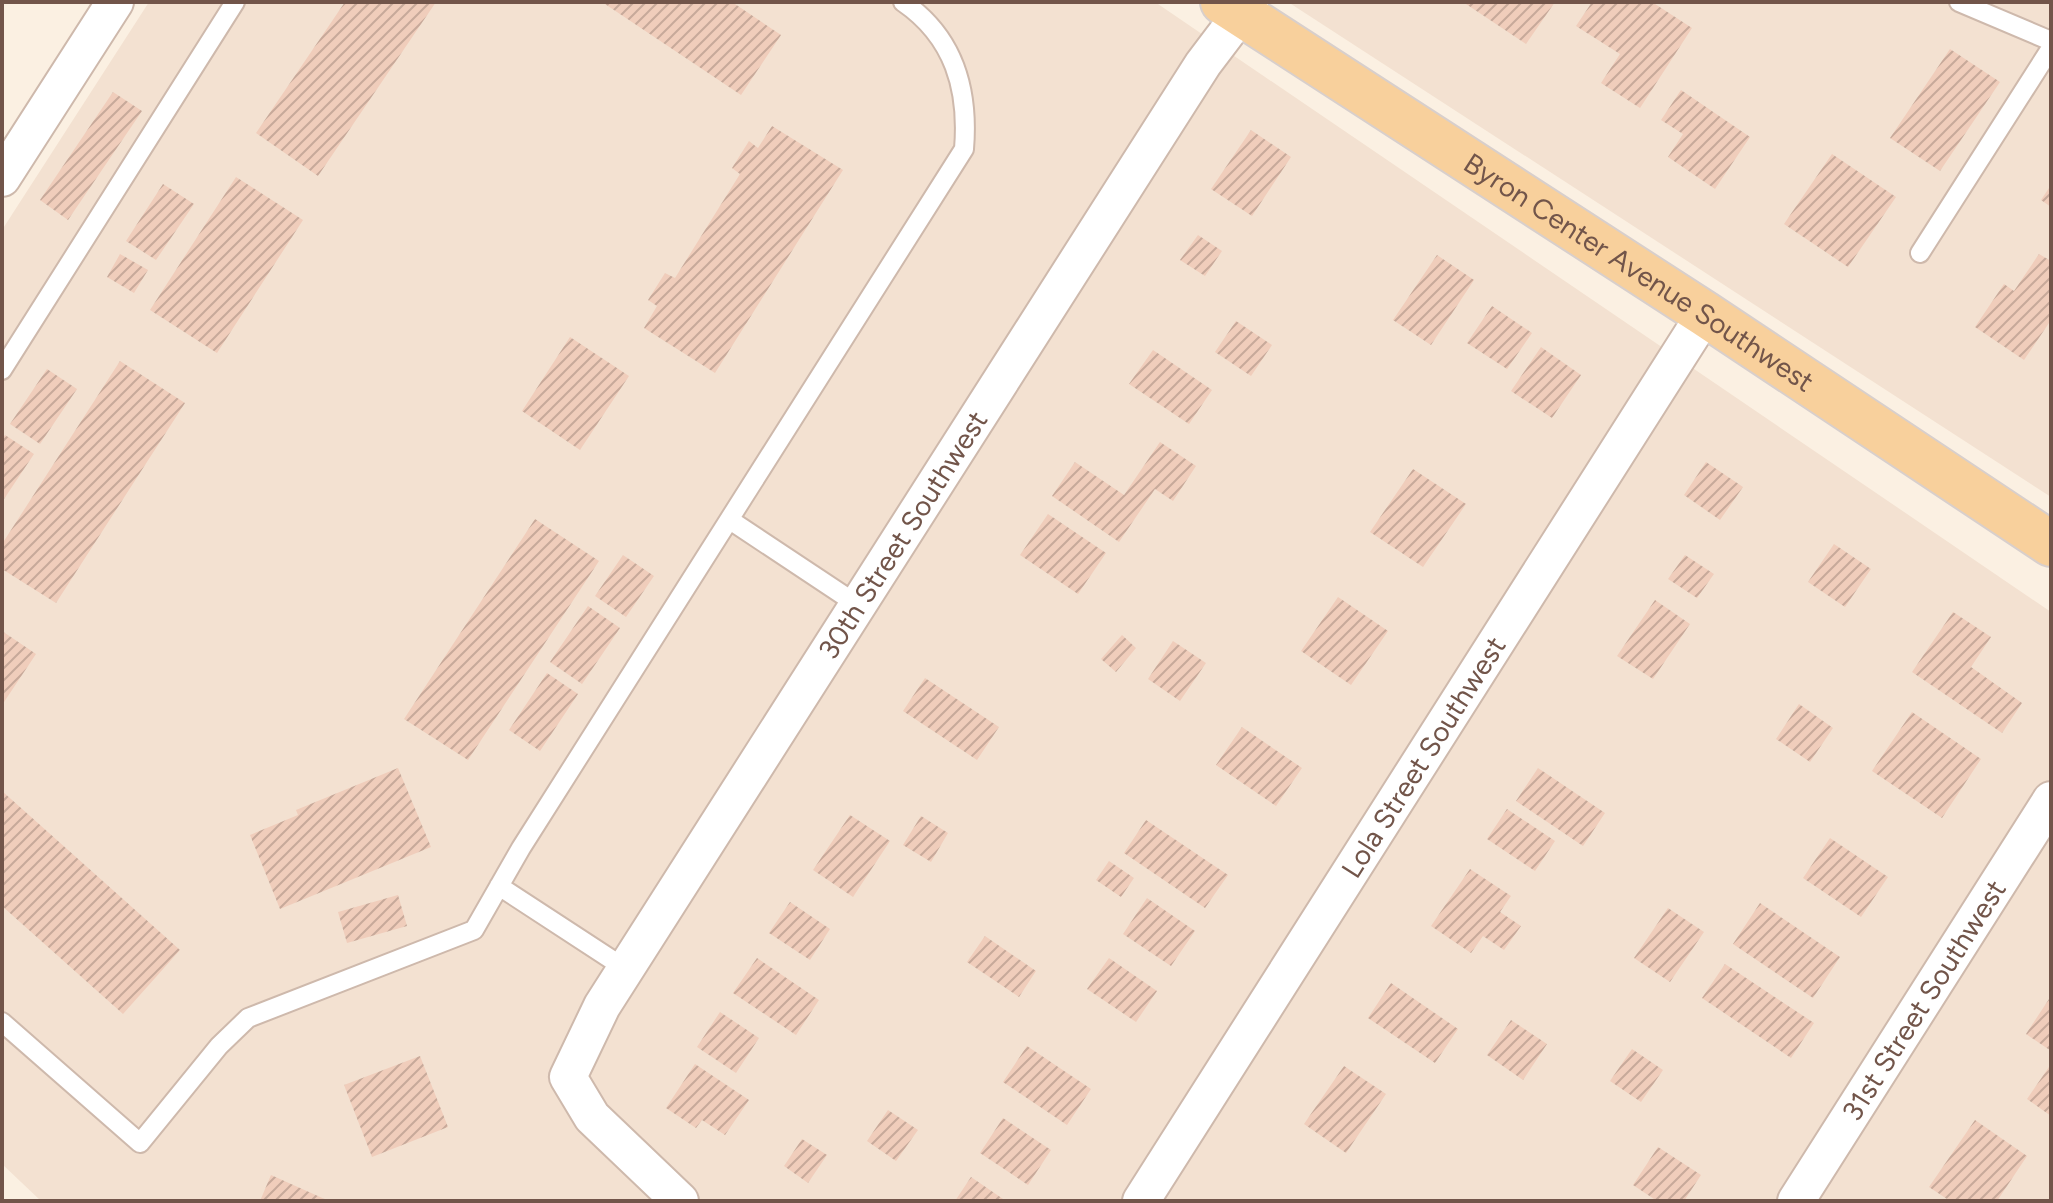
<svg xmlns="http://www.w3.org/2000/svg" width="2053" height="1203" viewBox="0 0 2053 1203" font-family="Figtree,sans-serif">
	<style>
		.residential { fill: #f3e1d1 }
		.building { fill: url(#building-hatch) }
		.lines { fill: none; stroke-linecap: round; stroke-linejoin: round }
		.service-casing { stroke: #ceb9ac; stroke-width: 22 }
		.minor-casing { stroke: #ceb9ac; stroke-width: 40 }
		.primary-casing { stroke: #d8cfcc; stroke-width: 48 }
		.service { stroke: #fff; stroke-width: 18 }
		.minor { stroke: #fff; stroke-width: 36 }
		.primary { stroke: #f8d09c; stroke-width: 44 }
		.labels { text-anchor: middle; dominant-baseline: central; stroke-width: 6; stroke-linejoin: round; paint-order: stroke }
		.street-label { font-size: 28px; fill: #72554a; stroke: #fef4e8 }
	</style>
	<defs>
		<pattern id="building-hatch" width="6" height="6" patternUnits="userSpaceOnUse" patternTransform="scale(2)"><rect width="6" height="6" fill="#f0cdbb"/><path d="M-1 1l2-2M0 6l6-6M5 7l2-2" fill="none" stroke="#c7a99a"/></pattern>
	</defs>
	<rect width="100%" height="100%" fill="#fbf0e2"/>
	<path class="residential" d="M 149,2 L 1155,2 L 2051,612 L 2051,1201 L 41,1201 L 2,1164 L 2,230 Z
		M 1288,2 L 2051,2 L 2051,497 Z"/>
	<path class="building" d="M 345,2 L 436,2 L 318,176 L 256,133 Z
		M 602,2 L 732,2 L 781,35 L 741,95 Z
		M 1463,2 L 1555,2 L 1526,44 Z
		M 1592,2 L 1652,2 L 1692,28 L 1640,108 L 1601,83 L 1620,54 L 1576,26 Z
		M 1950,49 L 2000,82 L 1940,171 L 1890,138 Z
		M 1681,90 L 1750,137 L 1715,189 L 1668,157 L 1683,134 L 1661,120 Z
		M 113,92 L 142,111 L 68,220 L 40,200 Z
		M 772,126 L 843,170 L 715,373 L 644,328 L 657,306 L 648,300 L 665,273 L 675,278 L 740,174 L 732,168 L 749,141 L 758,148 Z
		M 1251,130 L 1291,157 L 1252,216 L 1211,189 Z
		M 1832,154 L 1896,197 L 1848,267 L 1784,224 Z
		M 236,177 L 303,220 L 217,353 L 150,310 Z
		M 163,184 L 194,204 L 156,260 L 126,241 Z
		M 2051,185 L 2051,207 L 2041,200 Z
		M 1198,235 L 1222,251 L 1205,276 L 1180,260 Z
		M 120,254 L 148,270 L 134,293 L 107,277 Z
		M 2039,254 L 2051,261 L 2051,320 L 2024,360 L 1975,327 L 2004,284 L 2014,291 Z
		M 1437,255 L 1474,280 L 1431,345 L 1393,320 Z
		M 1492,306 L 1532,333 L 1507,369 L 1467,343 Z
		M 1236,321 L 1272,345 L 1251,376 L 1215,352 Z
		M 570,337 L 629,376 L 580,450 L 522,411 Z
		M 1541,347 L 1581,375 L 1552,418 L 1511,391 Z
		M 1153,350 L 1212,390 L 1189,424 L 1129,384 Z
		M 120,361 L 185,403 L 56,603 L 2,569 L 2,544 Z
		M 47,369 L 77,389 L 40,444 L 10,424 Z
		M 5,435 L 34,454 L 2,502 L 2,440 Z
		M 1160,442 L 1196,466 L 1173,501 L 1155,489 L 1119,542 L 1052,496 L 1075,462 L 1124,495 Z
		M 1706,462 L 1743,487 L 1720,520 L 1684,495 Z
		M 1413,469 L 1466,504 L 1423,567 L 1370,532 Z
		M 1048,514 L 1106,553 L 1078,594 L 1020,555 Z
		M 535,519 L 599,561 L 468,760 L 404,719 Z
		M 1834,544 L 1871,569 L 1845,607 L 1808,582 Z
		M 623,555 L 654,576 L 626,617 L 595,596 Z
		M 1685,555 L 1714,574 L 1697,598 L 1668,579 Z
		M 1338,597 L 1388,631 L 1351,685 L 1301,651 Z
		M 1655,600 L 1690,624 L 1653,679 L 1617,656 Z
		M 588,606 L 620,628 L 582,684 L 550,662 Z
		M 1953,612 L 1991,637 L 1971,667 L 2022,703 L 2002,733 L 1912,672 Z
		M 2,631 L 36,654 L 2,705 Z
		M 1122,635 L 1136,648 L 1116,672 L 1101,659 Z
		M 1173,641 L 1206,663 L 1180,701 L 1148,679 Z
		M 547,673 L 578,694 L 540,751 L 509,730 Z
		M 925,678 L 999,727 L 977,760 L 903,711 Z
		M 1799,704 L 1833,728 L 1810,762 L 1776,739 Z
		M 1912,712 L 1981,759 L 1942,818 L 1872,771 Z
		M 1242,727 L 1302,768 L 1276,806 L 1216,765 Z
		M 398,768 L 431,847 L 280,909 L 250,835 L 298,815 L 296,810 Z
		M 1538,768 L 1605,813 L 1583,846 L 1516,801 Z
		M 2,791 L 180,950 L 123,1014 L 2,906 Z
		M 1507,809 L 1555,841 L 1535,871 L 1487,839 Z
		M 850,815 L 890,841 L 853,897 L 813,870 Z
		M 921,816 L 948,833 L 931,862 L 903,845 Z
		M 1146,820 L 1228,875 L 1205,908 L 1124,853 Z
		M 1830,838 L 1888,877 L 1861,917 L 1803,878 Z
		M 1109,861 L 1134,878 L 1121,897 L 1096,880 Z
		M 1470,869 L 1511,896 L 1500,912 L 1521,926 L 1504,950 L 1483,936 L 1471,953 L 1431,926 Z
		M 398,895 L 407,926 L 347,943 L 338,912 Z
		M 1147,898 L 1195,931 L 1171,966 L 1123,934 Z
		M 790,902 L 830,929 L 810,960 L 769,933 Z
		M 1760,903 L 1840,957 L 1813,998 L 1733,944 Z
		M 1668,908 L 1704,932 L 1670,982 L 1634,958 Z
		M 985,936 L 1036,971 L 1019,997 L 967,962 Z
		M 757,958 L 819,1000 L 796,1035 L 733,993 Z
		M 1109,958 L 1157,991 L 1136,1022 L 1087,989 Z
		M 1725,964 L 1814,1023 L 1791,1058 L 1702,998 Z
		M 1391,983 L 1458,1029 L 1435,1063 L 1368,1018 Z
		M 2051,996 L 2051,1051 L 2026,1034 Z
		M 720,1012 L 759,1038 L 736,1073 L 697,1047 Z
		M 1511,1020 L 1547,1044 L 1523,1080 L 1487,1055 Z
		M 1027,1046 L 1091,1089 L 1067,1125 L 1003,1082 Z
		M 1632,1049 L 1663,1070 L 1641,1102 L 1610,1081 Z
		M 420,1056 L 448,1127 L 372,1157 L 344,1085 Z
		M 695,1064 L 749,1100 L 725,1135 L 702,1120 L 696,1128 L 666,1108 Z
		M 2051,1064 L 2051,1116 L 2027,1099 Z
		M 1344,1066 L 1386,1094 L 1346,1153 L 1304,1124 Z
		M 888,1110 L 918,1130 L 896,1161 L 867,1141 Z
		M 1003,1118 L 1051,1150 L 1028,1185 L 980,1153 Z
		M 1975,1120 L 2027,1156 L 1997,1201 L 1950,1201 L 1929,1187 Z
		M 802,1139 L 827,1155 L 808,1183 L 784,1166 Z
		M 1658,1147 L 1701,1175 L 1684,1201 L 1657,1201 L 1633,1185 Z
		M 271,1175 L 329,1201 L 260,1201 Z
		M 971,1177 L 1006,1201 L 955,1201 Z"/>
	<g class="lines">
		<defs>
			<path id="service" d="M 1959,2 L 2051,41
				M 1920,253 L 2051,48
				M 2,370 L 235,2
				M 730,520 L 858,605
				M 499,886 L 626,969
				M 2,1022 L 140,1143 L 219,1046 L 248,1018 L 474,930 L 521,848 L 964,149 C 969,89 954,37 903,2"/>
			<g id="minor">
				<path d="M 2,178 L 115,2"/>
				<path id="s1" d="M 680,1201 L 592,1117 L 568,1077 L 602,1006 L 1203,64 L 1250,2"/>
				<path id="s2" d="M 1141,1201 L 1705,314"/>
				<path id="s3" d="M 1796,1201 L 2051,800"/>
			</g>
			<g id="primary">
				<path id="s4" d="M 1223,2 L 1705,314 L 2051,544"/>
			</g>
		</defs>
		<use href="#service" class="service-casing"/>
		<use href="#minor" class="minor-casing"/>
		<use href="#primary" class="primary-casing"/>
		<use href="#service" class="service"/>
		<use href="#minor" class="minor"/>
		<use href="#primary" class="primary"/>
	</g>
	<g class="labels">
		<g class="street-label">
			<text stroke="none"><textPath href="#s4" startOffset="496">Byron Center Avenue Southwest</textPath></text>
			<text stroke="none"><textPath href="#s1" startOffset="806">30th Street Southwest</textPath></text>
			<text stroke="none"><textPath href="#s2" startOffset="526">Lola Street Southwest</textPath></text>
			<text stroke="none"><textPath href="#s3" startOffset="238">31st Street Southwest</textPath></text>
		</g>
	</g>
	<rect width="2053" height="1203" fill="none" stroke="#72554a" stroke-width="8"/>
</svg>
